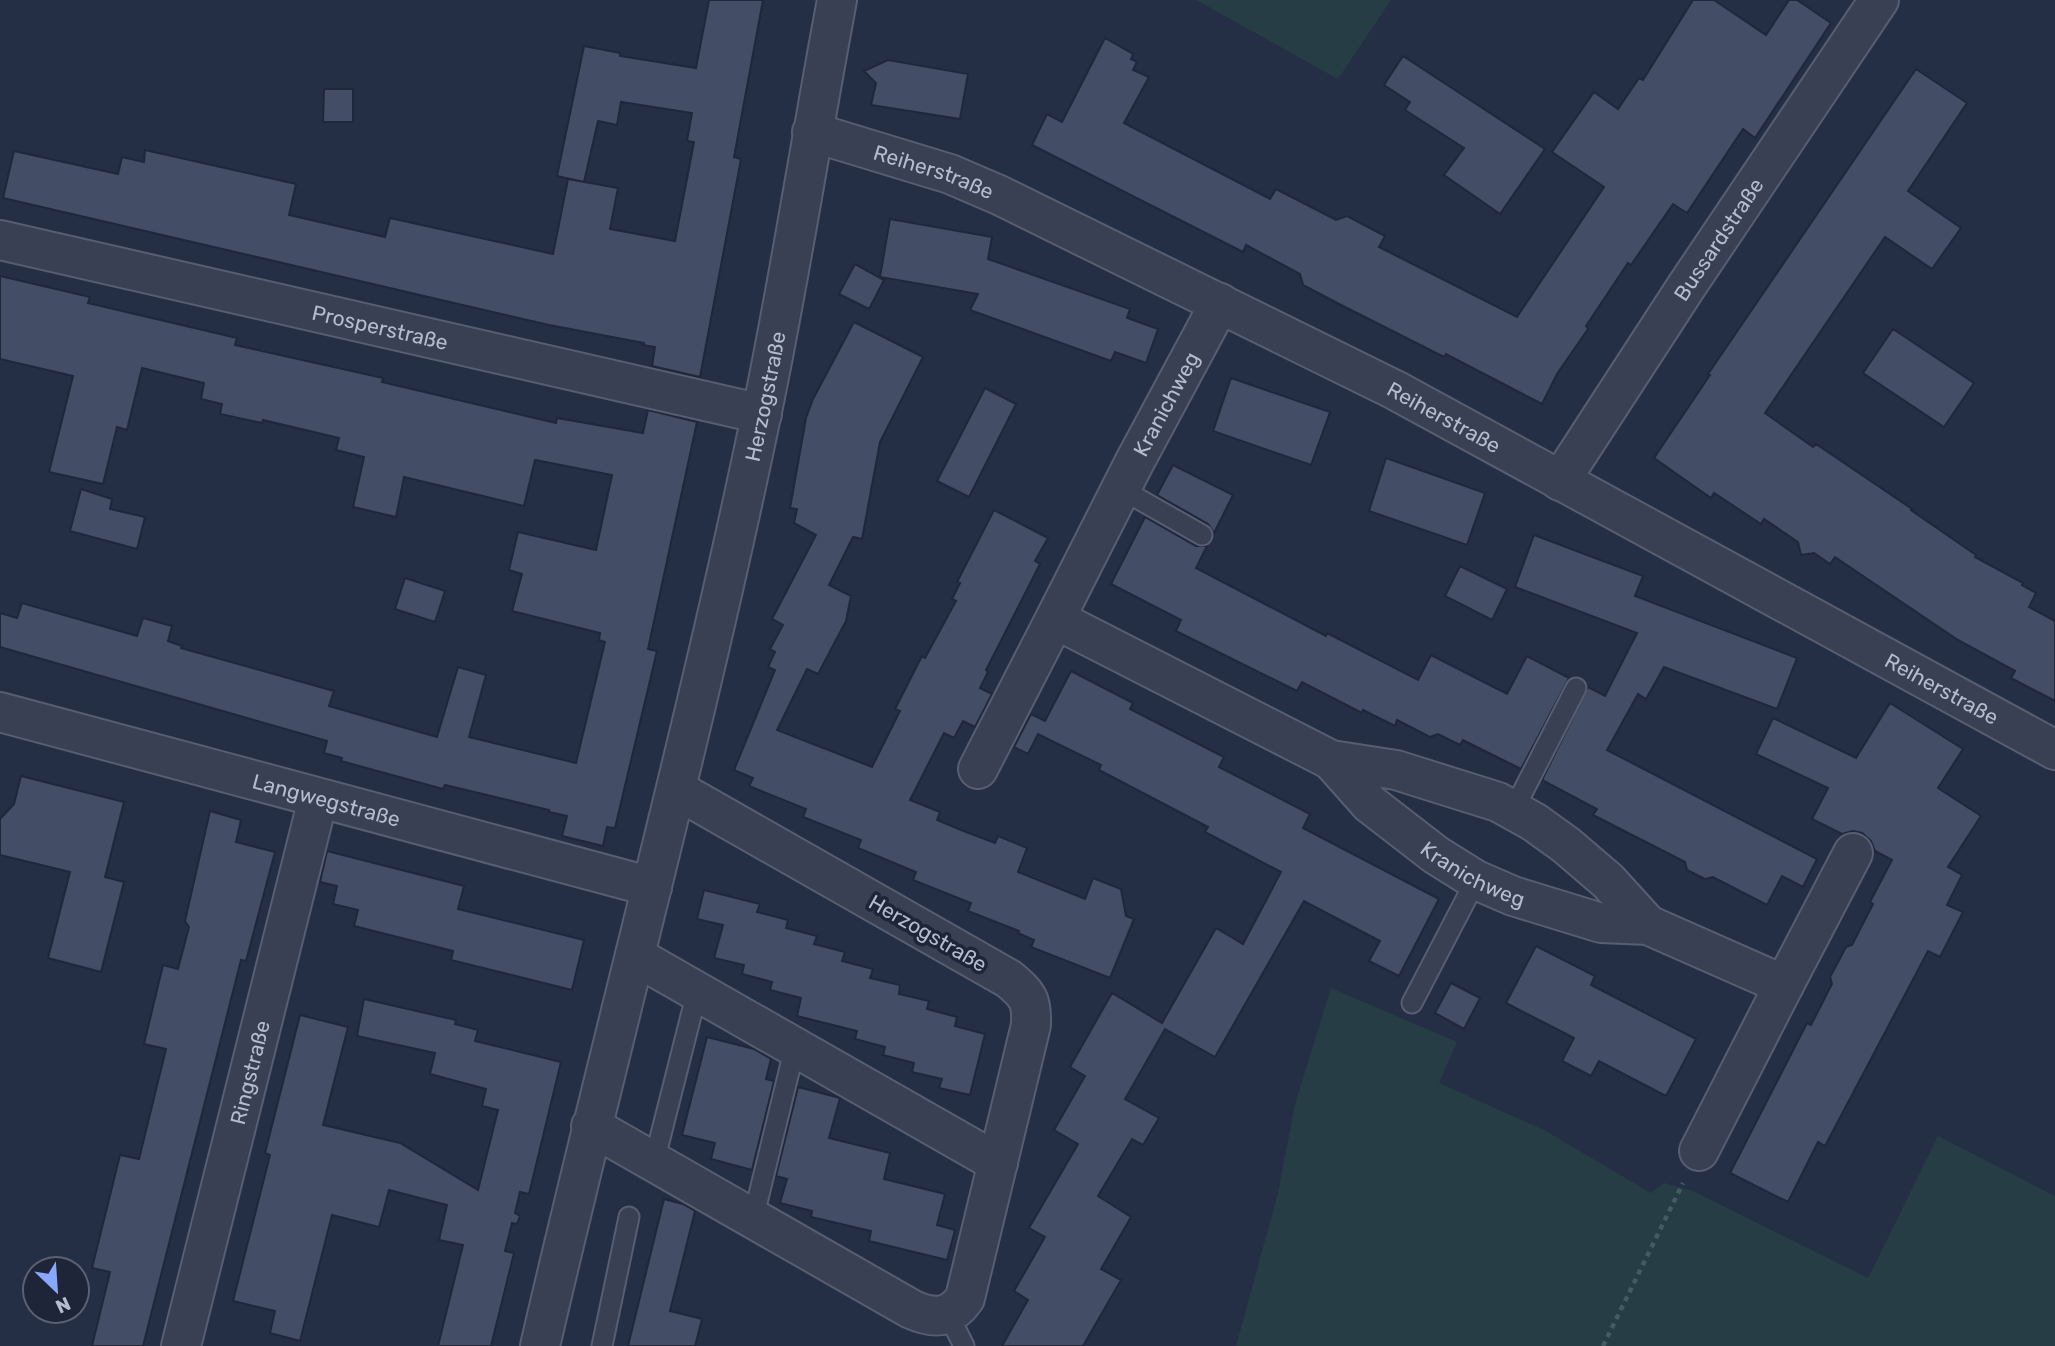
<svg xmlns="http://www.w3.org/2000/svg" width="2055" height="1346" viewBox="0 0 2055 1346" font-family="Rubik,sans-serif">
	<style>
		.green { fill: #273d45 }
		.building { fill: #434d66; stroke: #20273b; stroke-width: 2 }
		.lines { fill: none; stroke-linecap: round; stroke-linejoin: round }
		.lane-casing { stroke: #575e71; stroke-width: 23 }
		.street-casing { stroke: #575e71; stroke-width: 42 }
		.path { stroke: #455a61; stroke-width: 4.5; stroke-dasharray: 5 5; stroke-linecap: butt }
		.lane { stroke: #394053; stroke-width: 19 }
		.street { stroke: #394053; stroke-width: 38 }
		.labels { text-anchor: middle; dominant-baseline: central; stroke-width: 7; stroke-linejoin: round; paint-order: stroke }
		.street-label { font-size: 21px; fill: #b6bccd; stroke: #1e2539 }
	</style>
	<rect width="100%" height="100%" fill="#242e44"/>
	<path class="green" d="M 1196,0 L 1391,0 L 1338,79 Z
		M 1331,988 L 1457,1042 L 1439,1083 L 1544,1130 L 1651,1193 L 1664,1183 L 1693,1191 L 1868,1278 L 1938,1136 L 2055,1196 L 2055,1346 L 1236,1346 L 1278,1193 L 1295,1104 Z"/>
	<path class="building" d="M 709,0 L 763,0 L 734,157 L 741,159 L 700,377 L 652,366 L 655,347 L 643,345 L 644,343 L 549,325 L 3,198 L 14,151 L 118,174 L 122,157 L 144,162 L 145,150 L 296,184 L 289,215 L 385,237 L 390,218 L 553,254 L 568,179 L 618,188 L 610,229 L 675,241 L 694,142 L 687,141 L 692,113 L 621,102 L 617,125 L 598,121 L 584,182 L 557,176 L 584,46 L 620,53 L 620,56 L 696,68 Z
		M 1693,0 L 1714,0 L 1766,35 L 1789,0 L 1797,0 L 1831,23 L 1755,138 L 1743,129 L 1687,213 L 1673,204 L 1631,265 L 1628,263 L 1586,326 L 1588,329 L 1557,374 L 1542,404 L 1446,354 L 1444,357 L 1341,305 L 1303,285 L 1300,274 L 1246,245 L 1243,252 L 1032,145 L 1047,114 L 1062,122 L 1105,38 L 1133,54 L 1131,59 L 1137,62 L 1133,70 L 1149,77 L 1124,123 L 1270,199 L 1276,189 L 1336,220 L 1347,216 L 1385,236 L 1379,247 L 1517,317 L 1604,187 L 1552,152 L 1594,92 L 1618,109 L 1639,78 L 1643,80 Z
		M 1403,56 L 1545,149 L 1500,214 L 1444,175 L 1464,148 L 1405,110 L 1410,102 L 1384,85 Z
		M 888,60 L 968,74 L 960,119 L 871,105 L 876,83 L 864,71 Z
		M 1916,69 L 1967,103 L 1908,191 L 1961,228 L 1932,269 L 1885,237 L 1765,413 L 1813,447 L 1816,444 L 1912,509 L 1911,510 L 1976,555 L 1975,557 L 2023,583 L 2022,585 L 2036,593 L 2029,607 L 2055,621 L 2055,701 L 2011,678 L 2015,671 L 1958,640 L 1835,557 L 1830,564 L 1814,553 L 1801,555 L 1798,542 L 1764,519 L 1761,524 L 1714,493 L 1711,498 L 1654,458 L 1710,375 L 1708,374 Z
		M 324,89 L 353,89 L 353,122 L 323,122 Z
		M 890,219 L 992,237 L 988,259 L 1130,309 L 1127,318 L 1158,329 L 1146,363 L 1115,352 L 1111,361 L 970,310 L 978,294 L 880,277 Z
		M 855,264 L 884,280 L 869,309 L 839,294 Z
		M 0,276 L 90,297 L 88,303 L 237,338 L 235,345 L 383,378 L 382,382 L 556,423 L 557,418 L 643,433 L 648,410 L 697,422 L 648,649 L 657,651 L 615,828 L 607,827 L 603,846 L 562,836 L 567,816 L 549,812 L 549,810 L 445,785 L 443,789 L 341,761 L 342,758 L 324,753 L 327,741 L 0,647 L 0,613 L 17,618 L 22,603 L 137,636 L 143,618 L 172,626 L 168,641 L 182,646 L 181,648 L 334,691 L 329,706 L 437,737 L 458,667 L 486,675 L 469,737 L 576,763 L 605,642 L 599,640 L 600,633 L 512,611 L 522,574 L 509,570 L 518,532 L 596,550 L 612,475 L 535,460 L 524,506 L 404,477 L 396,517 L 353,507 L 364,457 L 336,450 L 339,438 L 263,420 L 262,423 L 220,414 L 222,404 L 201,399 L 204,383 L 142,368 L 127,430 L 117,427 L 103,484 L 49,472 L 73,376 L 0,359 Z
		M 854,322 L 923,357 L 880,442 L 862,539 L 853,537 L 829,585 L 851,596 L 846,621 L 818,674 L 807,669 L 777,730 L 872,767 L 900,711 L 895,709 L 922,656 L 925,658 L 956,601 L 952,599 L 960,583 L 957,582 L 994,510 L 1048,538 L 1035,561 L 1040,564 L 986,670 L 988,672 L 980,688 L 992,694 L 975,727 L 963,721 L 954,738 L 944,733 L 910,800 L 940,812 L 937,820 L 966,832 L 995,843 L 998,836 L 1027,848 L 1018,872 L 1085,899 L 1093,878 L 1121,889 L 1126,916 L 1134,919 L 1110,978 L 1031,947 L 1034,940 L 1018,933 L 1019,931 L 968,911 L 971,903 L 913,880 L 916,872 L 858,848 L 861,840 L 803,817 L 806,809 L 749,786 L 753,778 L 734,770 L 775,670 L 768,667 L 775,652 L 770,649 L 783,625 L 772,619 L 816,535 L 794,523 L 797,509 L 790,508 L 806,418 L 813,399 Z
		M 1893,329 L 1974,383 L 1944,427 L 1863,373 Z
		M 1231,378 L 1330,412 L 1311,465 L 1213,431 Z
		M 985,388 L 1016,404 L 969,497 L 937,481 Z
		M 1386,458 L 1485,493 L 1467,545 L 1369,511 Z
		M 1173,465 L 1233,495 L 1214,533 L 1208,524 L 1157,495 Z
		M 81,489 L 112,499 L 110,509 L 145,517 L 137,549 L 70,531 Z
		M 1145,517 L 1196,546 L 1207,546 L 1196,568 L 1326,636 L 1327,633 L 1418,680 L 1431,655 L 1507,694 L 1527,656 L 1569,678 L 1521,769 L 1463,740 L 1460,745 L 1438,734 L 1430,737 L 1397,720 L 1395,726 L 1363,710 L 1362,713 L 1302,682 L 1297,691 L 1176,631 L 1181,620 L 1111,584 Z
		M 1534,535 L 1643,576 L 1635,596 L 1797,658 L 1777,709 L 1664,667 L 1646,699 L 1638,694 L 1607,750 L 1817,859 L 1803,887 L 1782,876 L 1767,905 L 1713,877 L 1705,879 L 1687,870 L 1685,862 L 1593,815 L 1597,809 L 1542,780 L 1588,687 L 1605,696 L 1637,633 L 1515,587 Z
		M 1460,566 L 1507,589 L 1492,620 L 1445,596 Z
		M 405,578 L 445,591 L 435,622 L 395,609 Z
		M 1071,671 L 1133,703 L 1130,709 L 1224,757 L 1219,767 L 1310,814 L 1303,828 L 1439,899 L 1399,976 L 1369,961 L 1380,941 L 1304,901 L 1215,1057 L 1165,1029 L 1125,1099 L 1159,1118 L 1143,1145 L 1132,1139 L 1098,1196 L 1131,1217 L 1101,1269 L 1121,1280 L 1083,1346 L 1002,1346 L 1028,1300 L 1014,1291 L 1045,1237 L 1029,1228 L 1078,1144 L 1054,1130 L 1085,1076 L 1070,1067 L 1112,993 L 1162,1023 L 1216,928 L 1243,944 L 1281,872 L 1205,832 L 1208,827 L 1099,770 L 1101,765 L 1038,734 L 1028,754 L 1014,747 L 1031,714 L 1045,721 Z
		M 1890,703 L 1963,749 L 1938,788 L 1981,816 L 1948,867 L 1962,875 L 1947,905 L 1963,912 L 1940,957 L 1928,951 L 1825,1146 L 1818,1142 L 1788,1202 L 1730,1173 L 1807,1023 L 1811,1025 L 1832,984 L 1830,977 L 1846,947 L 1852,945 L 1873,904 L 1870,902 L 1892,860 L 1875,851 L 1871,841 L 1862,833 L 1853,831 L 1842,834 L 1812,819 L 1828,788 L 1756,754 L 1773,718 L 1856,758 Z
		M 21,776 L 124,802 L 105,877 L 124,882 L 101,972 L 48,958 L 70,872 L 0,855 L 0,819 L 14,804 Z
		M 210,811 L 241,820 L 236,842 L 275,852 L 246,961 L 241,960 L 143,1346 L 92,1346 L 110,1272 L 92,1268 L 120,1155 L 139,1159 L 166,1049 L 144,1044 L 163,965 L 178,969 L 189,927 L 185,921 Z
		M 327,851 L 464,886 L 458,909 L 584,940 L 572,990 L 451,960 L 453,951 L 354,926 L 358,910 L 333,904 L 337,886 L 320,882 Z
		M 704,890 L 760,904 L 757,912 L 788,920 L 786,928 L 817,936 L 814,944 L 845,952 L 842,961 L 873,969 L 870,978 L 900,985 L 899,994 L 929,1001 L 927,1009 L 957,1017 L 955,1026 L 985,1034 L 970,1095 L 939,1088 L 942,1079 L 912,1072 L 914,1063 L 883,1055 L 885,1047 L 855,1039 L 857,1031 L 797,1016 L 801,998 L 770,990 L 772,982 L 742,974 L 744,965 L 714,958 L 723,925 L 697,919 Z
		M 1536,946 L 1595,976 L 1591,985 L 1696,1039 L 1666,1096 L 1599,1061 L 1591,1076 L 1562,1061 L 1574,1038 L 1506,1003 Z
		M 1451,983 L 1480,998 L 1464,1029 L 1435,1013 Z
		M 364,999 L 456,1020 L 455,1024 L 478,1030 L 475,1041 L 561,1062 L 529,1194 L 520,1192 L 515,1213 L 520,1216 L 517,1224 L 512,1223 L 505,1251 L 514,1253 L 491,1346 L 438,1346 L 463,1245 L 439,1240 L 447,1205 L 389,1190 L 379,1227 L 332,1215 L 300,1341 L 270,1333 L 275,1311 L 233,1301 L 270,1155 L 265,1153 L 300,1015 L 348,1027 L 323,1125 L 400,1143 L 478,1190 L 498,1110 L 482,1106 L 486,1089 L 430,1074 L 435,1053 L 357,1036 Z
		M 707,1037 L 754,1049 L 771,1059 L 766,1079 L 774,1081 L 752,1170 L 711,1159 L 715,1143 L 682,1135 Z
		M 798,1087 L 840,1098 L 829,1138 L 890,1153 L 884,1179 L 945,1194 L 937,1225 L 955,1230 L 947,1260 L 869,1241 L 871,1231 L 811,1217 L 812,1211 L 780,1203 L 787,1179 L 776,1176 Z
		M 664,1199 L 683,1204 L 695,1211 L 670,1311 L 702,1319 L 695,1346 L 628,1346 Z"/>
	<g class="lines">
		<defs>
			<path id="lane" d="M 1121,489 L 1202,535
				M 1513,811 L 1576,688
				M 1412,1003 L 1476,880
				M 654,1162 L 697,992
				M 753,1219 L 795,1047
				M 948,1314 L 964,1346
				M 602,1346 L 629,1217"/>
			<g id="street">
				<path id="s1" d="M 812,132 L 950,174 L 999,195 L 1395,390 L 2055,750"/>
				<path id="s2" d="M 0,240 L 762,414"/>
				<path id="s3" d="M 1560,481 L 1686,287 L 1879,0"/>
				<path id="s4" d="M 1055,619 L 1134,463 L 1220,303"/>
				<path id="s5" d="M 0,712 L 652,887"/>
				<path id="s6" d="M 1331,760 L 1370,804 L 1436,855 L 1476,880 L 1513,896 L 1601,923 L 1648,925 L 1784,985 L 1699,1151"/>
				<path d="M 978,769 L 1055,619 L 1331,760 L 1396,770 L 1498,802 L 1534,822 L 1566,845 L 1608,881 L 1648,925"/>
				<path d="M 635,956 L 998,1163"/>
				<path d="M 1784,985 L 1853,853"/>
				<path d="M 591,1126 L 911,1309 C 933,1319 950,1320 965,1298 L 1031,1025 C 1032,1000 1028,995 1009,979 L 677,790"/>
				<path id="s7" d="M 181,1346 L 318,799"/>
				<path id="s8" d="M 540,1346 C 612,1035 696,728 761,416 C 790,278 811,138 837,0"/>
			</g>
		</defs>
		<use href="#lane" class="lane-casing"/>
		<use href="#street" class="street-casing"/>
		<path class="path" d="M 1603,1346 L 1683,1183"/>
		<use href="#lane" class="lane"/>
		<use href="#street" class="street"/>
	</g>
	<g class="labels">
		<g class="street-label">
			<text stroke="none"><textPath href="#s1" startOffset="128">Reiherstraße</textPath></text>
			<text stroke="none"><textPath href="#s3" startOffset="289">Bussardstraße</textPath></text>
			<text stroke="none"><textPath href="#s2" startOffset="390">Prosperstraße</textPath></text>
			<text stroke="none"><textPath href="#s8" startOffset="976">Herzogstraße</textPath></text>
			<text stroke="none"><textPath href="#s4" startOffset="242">Kranichweg</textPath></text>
			<text stroke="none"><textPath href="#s1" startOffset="695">Reiherstraße</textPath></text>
			<text stroke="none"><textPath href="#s1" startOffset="1262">Reiherstraße</textPath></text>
			<text stroke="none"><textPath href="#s5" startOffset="338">Langwegstraße</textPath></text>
			<text stroke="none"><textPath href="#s6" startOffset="184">Kranichweg</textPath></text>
			<text transform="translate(928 933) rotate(30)">Herzogstraße</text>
			<text stroke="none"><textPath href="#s7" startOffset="282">Ringstraße</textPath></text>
		</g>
	</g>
	<g transform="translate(56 1290) rotate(155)"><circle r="33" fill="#1e2539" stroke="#5b6174" stroke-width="2"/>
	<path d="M0-5L12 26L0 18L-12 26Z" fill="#89a7ff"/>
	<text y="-10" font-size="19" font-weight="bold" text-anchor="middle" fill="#b6bccd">N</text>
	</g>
</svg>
